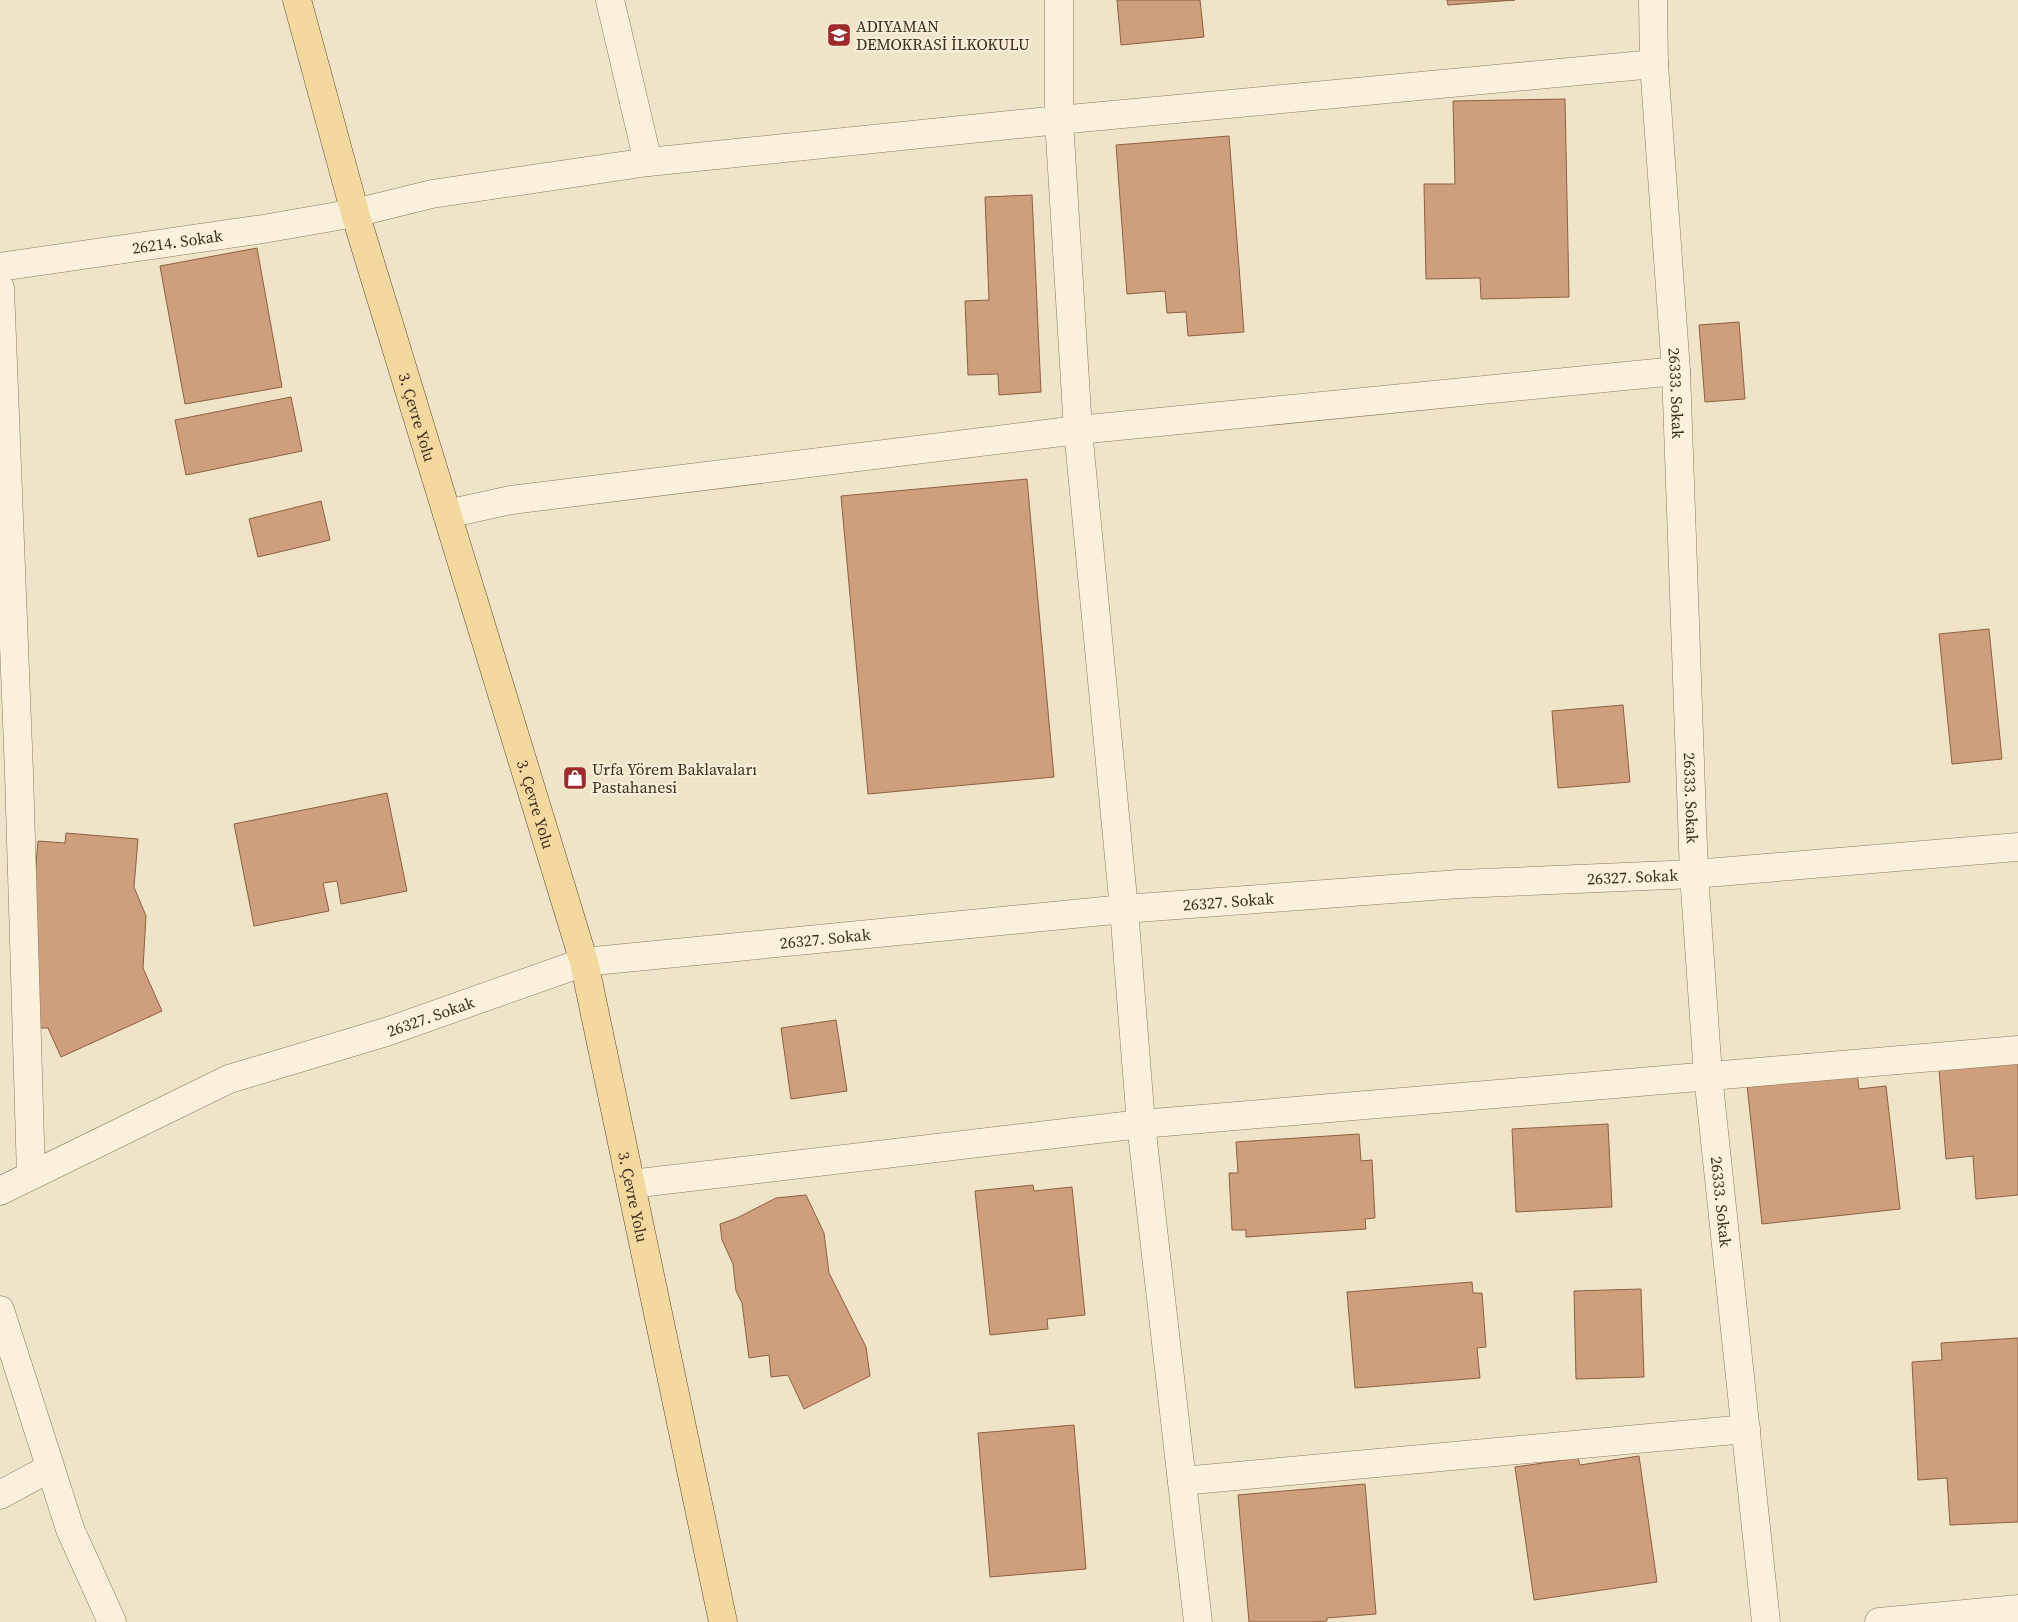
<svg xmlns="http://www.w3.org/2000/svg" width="2018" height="1622" viewBox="0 0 2018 1622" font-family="'Source Serif 4',serif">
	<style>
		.building { fill: #cf9f7d; stroke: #8d5f41 }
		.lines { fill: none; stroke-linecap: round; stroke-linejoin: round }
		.minor-casing { stroke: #8d765c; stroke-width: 29 }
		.major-casing { stroke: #5b4430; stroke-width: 29 }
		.minor { stroke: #faf1dc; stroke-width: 28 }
		.major { stroke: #f3d9a0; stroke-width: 28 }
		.labels { text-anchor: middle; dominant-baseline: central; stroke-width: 4.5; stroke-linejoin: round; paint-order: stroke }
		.poi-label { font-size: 16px; fill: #3d2e20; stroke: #f7eed8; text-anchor: start }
		.street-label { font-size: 16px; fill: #3d2e20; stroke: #f7eed8 }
	</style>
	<rect width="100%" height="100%" fill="#f0e4c8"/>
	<path class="building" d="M 1117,0 L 1200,0 L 1204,37 L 1121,45 Z
		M 1447,0 L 1515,0 L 1448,5 Z
		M 1565,99 L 1569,297 L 1481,299 L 1480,278 L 1426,279 L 1424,184 L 1455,184 L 1453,101 Z
		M 1229,136 L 1244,332 L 1188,336 L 1186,312 L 1167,313 L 1165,291 L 1127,294 L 1116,145 Z
		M 1032,195 L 1041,392 L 999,395 L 998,374 L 968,375 L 965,301 L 989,300 L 985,197 Z
		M 257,248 L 282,387 L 185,404 L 160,266 Z
		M 1739,322 L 1745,399 L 1705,402 L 1699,325 Z
		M 291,397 L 302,451 L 186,475 L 175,420 Z
		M 1027,479 L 1054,777 L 868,794 L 841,496 Z
		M 321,501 L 330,540 L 258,557 L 249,519 Z
		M 1989,629 L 2002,759 L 1952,764 L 1939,634 Z
		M 1623,705 L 1630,782 L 1558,788 L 1552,711 Z
		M 387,793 L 407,891 L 341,904 L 337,881 L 323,883 L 329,911 L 254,926 L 234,824 Z
		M 66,833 L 138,839 L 134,887 L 146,916 L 143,968 L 162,1011 L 61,1057 L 48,1028 L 39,1028 L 28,961 L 38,841 L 65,843 Z
		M 836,1020 L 847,1091 L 791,1099 L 781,1028 Z
		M 2018,1062 L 2018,1195 L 1976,1199 L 1973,1156 L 1946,1159 L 1939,1069 Z
		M 1857,1073 L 1859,1089 L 1886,1086 L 1900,1209 L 1762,1224 L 1747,1085 Z
		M 1608,1124 L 1612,1207 L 1516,1212 L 1512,1129 Z
		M 1359,1134 L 1361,1161 L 1372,1160 L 1375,1218 L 1365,1219 L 1366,1229 L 1246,1237 L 1246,1230 L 1232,1230 L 1229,1173 L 1238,1173 L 1236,1142 Z
		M 1033,1185 L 1034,1191 L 1072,1187 L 1085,1315 L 1047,1319 L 1048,1329 L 990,1335 L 975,1191 Z
		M 806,1195 L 824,1233 L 829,1273 L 866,1347 L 870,1376 L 804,1409 L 788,1375 L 771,1377 L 769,1355 L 749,1358 L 742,1303 L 736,1291 L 733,1264 L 722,1240 L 720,1224 L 737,1218 L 776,1198 Z
		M 1472,1282 L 1473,1293 L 1482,1293 L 1486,1347 L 1477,1348 L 1480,1378 L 1355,1388 L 1347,1292 Z
		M 1641,1289 L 1644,1377 L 1576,1379 L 1574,1291 Z
		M 2018,1338 L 2018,1522 L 1950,1525 L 1947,1478 L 1918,1480 L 1912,1362 L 1942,1360 L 1941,1343 Z
		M 1074,1425 L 1086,1569 L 990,1577 L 978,1433 Z
		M 1639,1456 L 1657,1582 L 1534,1600 L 1515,1467 L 1578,1458 L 1580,1465 Z
		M 1365,1484 L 1376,1614 L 1327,1618 L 1327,1621 L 1311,1622 L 1249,1622 L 1238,1495 Z"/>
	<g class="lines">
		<defs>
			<g id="minor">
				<path d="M 610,0 L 648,162"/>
				<path d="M 1059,0 L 1059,120 L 1078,430 L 1124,909 L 1141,1124 L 1198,1622"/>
				<path id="s1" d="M 1653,0 L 1654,64 L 1676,371 L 1694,874 L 1708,1075 L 1766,1622"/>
				<path id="s2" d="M 0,267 L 263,229 L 355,213 L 432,194 L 648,162 L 1059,120 L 1654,64"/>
				<path d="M 0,288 L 19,773 L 31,1175"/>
				<path d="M 447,514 L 511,500 L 1078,430 L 1676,371"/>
				<path d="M 631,1184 L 1141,1124 L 2018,1050"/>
				<path id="s3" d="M 0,1191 L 229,1079 L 386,1032 L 584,962 L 1124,909 L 1459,884 L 1694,874 L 2018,847"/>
				<path d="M 0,1310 L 70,1529 L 112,1622"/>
				<path d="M 1182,1481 L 1746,1429"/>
				<path d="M 0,1495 L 50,1468"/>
				<path d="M 1879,1622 L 2018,1609"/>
			</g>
			<g id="major">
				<path id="s4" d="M 297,0 L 355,213 L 584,962 L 723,1622"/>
			</g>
		</defs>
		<use href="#minor" class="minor-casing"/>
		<use href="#major" class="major-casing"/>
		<use href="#minor" class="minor"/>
		<use href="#major" class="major"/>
	</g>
	<defs>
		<symbol id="school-square" viewBox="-11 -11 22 22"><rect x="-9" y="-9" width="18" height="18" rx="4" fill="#9e2a2b" stroke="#f7eed8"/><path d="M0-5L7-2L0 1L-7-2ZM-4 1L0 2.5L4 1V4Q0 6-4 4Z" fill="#fff"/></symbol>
		<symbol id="shop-square" viewBox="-11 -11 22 22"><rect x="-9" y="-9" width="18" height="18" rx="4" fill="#9e2a2b" stroke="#f7eed8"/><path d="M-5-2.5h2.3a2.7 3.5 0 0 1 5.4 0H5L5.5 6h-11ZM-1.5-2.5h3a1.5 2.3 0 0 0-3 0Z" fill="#fff"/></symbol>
	</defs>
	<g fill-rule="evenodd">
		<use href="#school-square" x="825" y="21" width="28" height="28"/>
		<use href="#shop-square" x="561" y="764" width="28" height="28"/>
	</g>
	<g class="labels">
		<g class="poi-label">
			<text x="856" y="26">ADIYAMAN<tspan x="856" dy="18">DEMOKRASİ İLKOKULU</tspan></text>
			<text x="592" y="769">Urfa Yörem Baklavaları<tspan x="592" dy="18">Pastahanesi</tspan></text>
		</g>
		<g class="street-label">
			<text stroke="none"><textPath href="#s2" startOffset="179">26214. Sokak</textPath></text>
			<text stroke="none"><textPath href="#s1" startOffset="394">26333. Sokak</textPath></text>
			<text stroke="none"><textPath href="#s4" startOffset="434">3. Çevre Yolu</textPath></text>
			<text stroke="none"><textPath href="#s1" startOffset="799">26333. Sokak</textPath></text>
			<text stroke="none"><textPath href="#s4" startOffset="839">3. Çevre Yolu</textPath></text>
			<text stroke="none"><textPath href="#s3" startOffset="1681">26327. Sokak</textPath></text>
			<text stroke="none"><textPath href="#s3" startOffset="1276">26327. Sokak</textPath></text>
			<text stroke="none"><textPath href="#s3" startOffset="871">26327. Sokak</textPath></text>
			<text stroke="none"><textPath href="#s3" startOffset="466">26327. Sokak</textPath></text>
			<text stroke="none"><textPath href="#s4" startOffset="1244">3. Çevre Yolu</textPath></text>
			<text stroke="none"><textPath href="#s1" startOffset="1204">26333. Sokak</textPath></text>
		</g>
	</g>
</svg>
